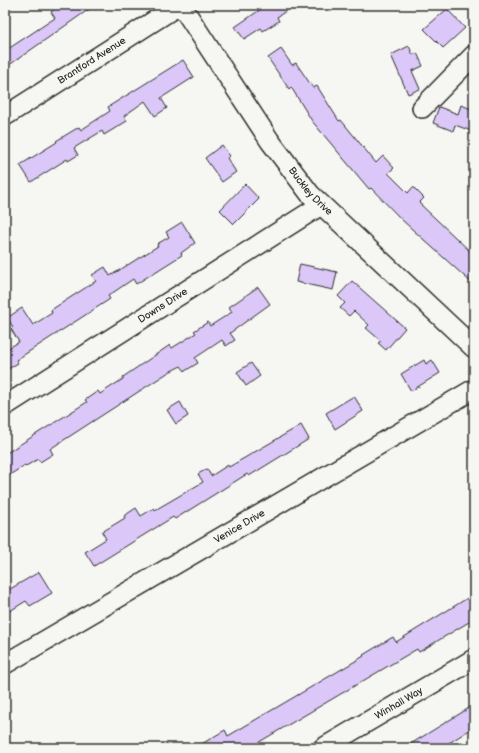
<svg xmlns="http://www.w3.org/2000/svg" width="479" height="753" viewBox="0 0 479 753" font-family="'Balsamiq Sans',sans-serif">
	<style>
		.building { fill: #dbc8f9; stroke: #2b2b2b }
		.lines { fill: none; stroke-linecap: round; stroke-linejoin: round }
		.minor-casing { stroke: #2b2b2b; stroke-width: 22 }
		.minor { stroke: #f6f6f2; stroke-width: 19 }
		.labels { text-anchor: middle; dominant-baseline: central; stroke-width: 3.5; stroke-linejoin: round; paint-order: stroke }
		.street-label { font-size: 10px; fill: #2b2b2b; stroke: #f6f6f2 }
	</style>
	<rect width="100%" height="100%" fill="#f6f6f2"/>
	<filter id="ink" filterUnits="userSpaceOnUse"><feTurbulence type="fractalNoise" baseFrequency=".025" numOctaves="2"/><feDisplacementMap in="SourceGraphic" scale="8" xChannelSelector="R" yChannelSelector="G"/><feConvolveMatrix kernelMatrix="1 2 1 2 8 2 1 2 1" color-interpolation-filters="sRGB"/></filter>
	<g filter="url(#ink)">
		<path class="building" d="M 60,5 L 95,5 L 5,68 L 5,51 L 55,18 L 51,12 Z
			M 267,5 L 295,5 L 277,17 L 279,21 L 263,31 L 261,28 L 244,39 L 235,27 Z
			M 447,9 L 465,28 L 443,48 L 424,29 Z
			M 409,46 L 413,55 L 417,53 L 423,66 L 412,71 L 420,89 L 408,94 L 391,55 Z
			M 281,49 L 292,65 L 296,63 L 313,88 L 317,86 L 339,121 L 341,120 L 376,163 L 383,156 L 394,168 L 388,173 L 408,193 L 413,187 L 424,198 L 419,203 L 474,255 L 474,285 L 402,220 L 371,188 L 369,189 L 312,121 L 291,87 L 289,89 L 268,58 Z
			M 183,60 L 194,77 L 161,98 L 167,108 L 155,116 L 145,101 L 124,116 L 127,121 L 104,135 L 102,131 L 74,148 L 78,155 L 68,161 L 67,159 L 31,182 L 20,165 L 57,142 L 56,141 L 79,127 L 81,130 L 110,111 L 108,107 Z
			M 461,105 L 474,110 L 474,132 L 455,125 L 453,131 L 433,123 L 439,107 L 458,114 Z
			M 222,145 L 230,156 L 227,158 L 236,172 L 222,182 L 205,158 Z
			M 245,184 L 259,199 L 234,224 L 220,210 Z
			M 182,222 L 195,243 L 181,253 L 182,255 L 136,284 L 133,279 L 108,296 L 110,299 L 16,360 L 18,363 L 5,371 L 5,350 L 19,342 L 11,329 L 13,327 L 7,318 L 22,308 L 33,325 L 52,313 L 51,310 L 96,281 L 92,275 L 105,267 L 110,276 L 158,246 L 157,244 L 169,237 L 166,232 Z
			M 300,264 L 337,272 L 333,290 L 296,282 Z
			M 352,281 L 405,328 L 386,350 L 378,343 L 381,341 L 366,328 L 369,325 L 354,311 L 349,316 L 340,308 L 345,303 L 338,296 Z
			M 258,287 L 270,304 L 230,333 L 235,340 L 226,346 L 222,340 L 195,358 L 198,363 L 185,371 L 181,366 L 169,372 L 50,449 L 53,454 L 40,462 L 38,459 L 26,466 L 25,465 L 5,478 L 5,454 L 87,402 L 85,400 L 98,391 L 100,394 L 123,379 L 123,377 L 170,345 L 172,348 L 196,333 L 194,331 L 208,322 L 210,326 L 232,312 L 229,307 Z
			M 424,360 L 426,364 L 432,360 L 440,373 L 411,391 L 401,374 Z
			M 251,363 L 260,376 L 246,386 L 237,372 Z
			M 354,396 L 363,411 L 335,429 L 326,413 Z
			M 180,402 L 188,416 L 176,424 L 167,410 Z
			M 301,425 L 309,439 L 249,476 L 247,474 L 175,519 L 173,517 L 94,566 L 85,552 L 106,539 L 102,532 L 125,518 L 124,516 L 136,508 L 141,516 L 154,508 L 155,510 L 203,482 L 198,474 L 207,469 L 211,476 L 228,465 L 229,467 Z
			M 39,572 L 52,593 L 30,606 L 26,601 L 5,614 L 5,592 Z
			M 474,594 L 474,619 L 419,652 L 417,649 L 249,748 L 195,748 L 225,730 L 228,736 L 364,656 L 363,655 L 393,637 L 396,642 Z
			M 474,705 L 474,727 L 449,743 L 441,748 L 404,748 Z"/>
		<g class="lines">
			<defs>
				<g id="minor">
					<path id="s1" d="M 181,5 L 270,141 L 310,194 L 474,348"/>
					<path d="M 422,108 L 474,55"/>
					<path id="s2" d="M 5,116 L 179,5"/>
					<path id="s3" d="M 5,406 L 321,205"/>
					<path id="s4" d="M 5,664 L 474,389"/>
					<path id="s5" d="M 323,748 L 474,659"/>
				</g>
			</defs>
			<use href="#minor" class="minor-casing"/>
			<use href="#minor" class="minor"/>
		</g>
	</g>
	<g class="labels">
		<g class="street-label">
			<text stroke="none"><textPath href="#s2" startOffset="103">Brantford Avenue</textPath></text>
			<text stroke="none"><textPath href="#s1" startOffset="227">Buckley Drive</textPath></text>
			<text stroke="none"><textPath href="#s3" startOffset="187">Downs Drive</textPath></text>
			<text stroke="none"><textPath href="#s4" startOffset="272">Venice Drive</textPath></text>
			<text stroke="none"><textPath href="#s5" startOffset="88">Winhall Way</textPath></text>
		</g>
	</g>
	<rect width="479" height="753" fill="none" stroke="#f6f6f2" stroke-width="20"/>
	<rect x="10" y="10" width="459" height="733" fill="none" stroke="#2b2b2b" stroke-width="1.5" filter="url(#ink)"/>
</svg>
